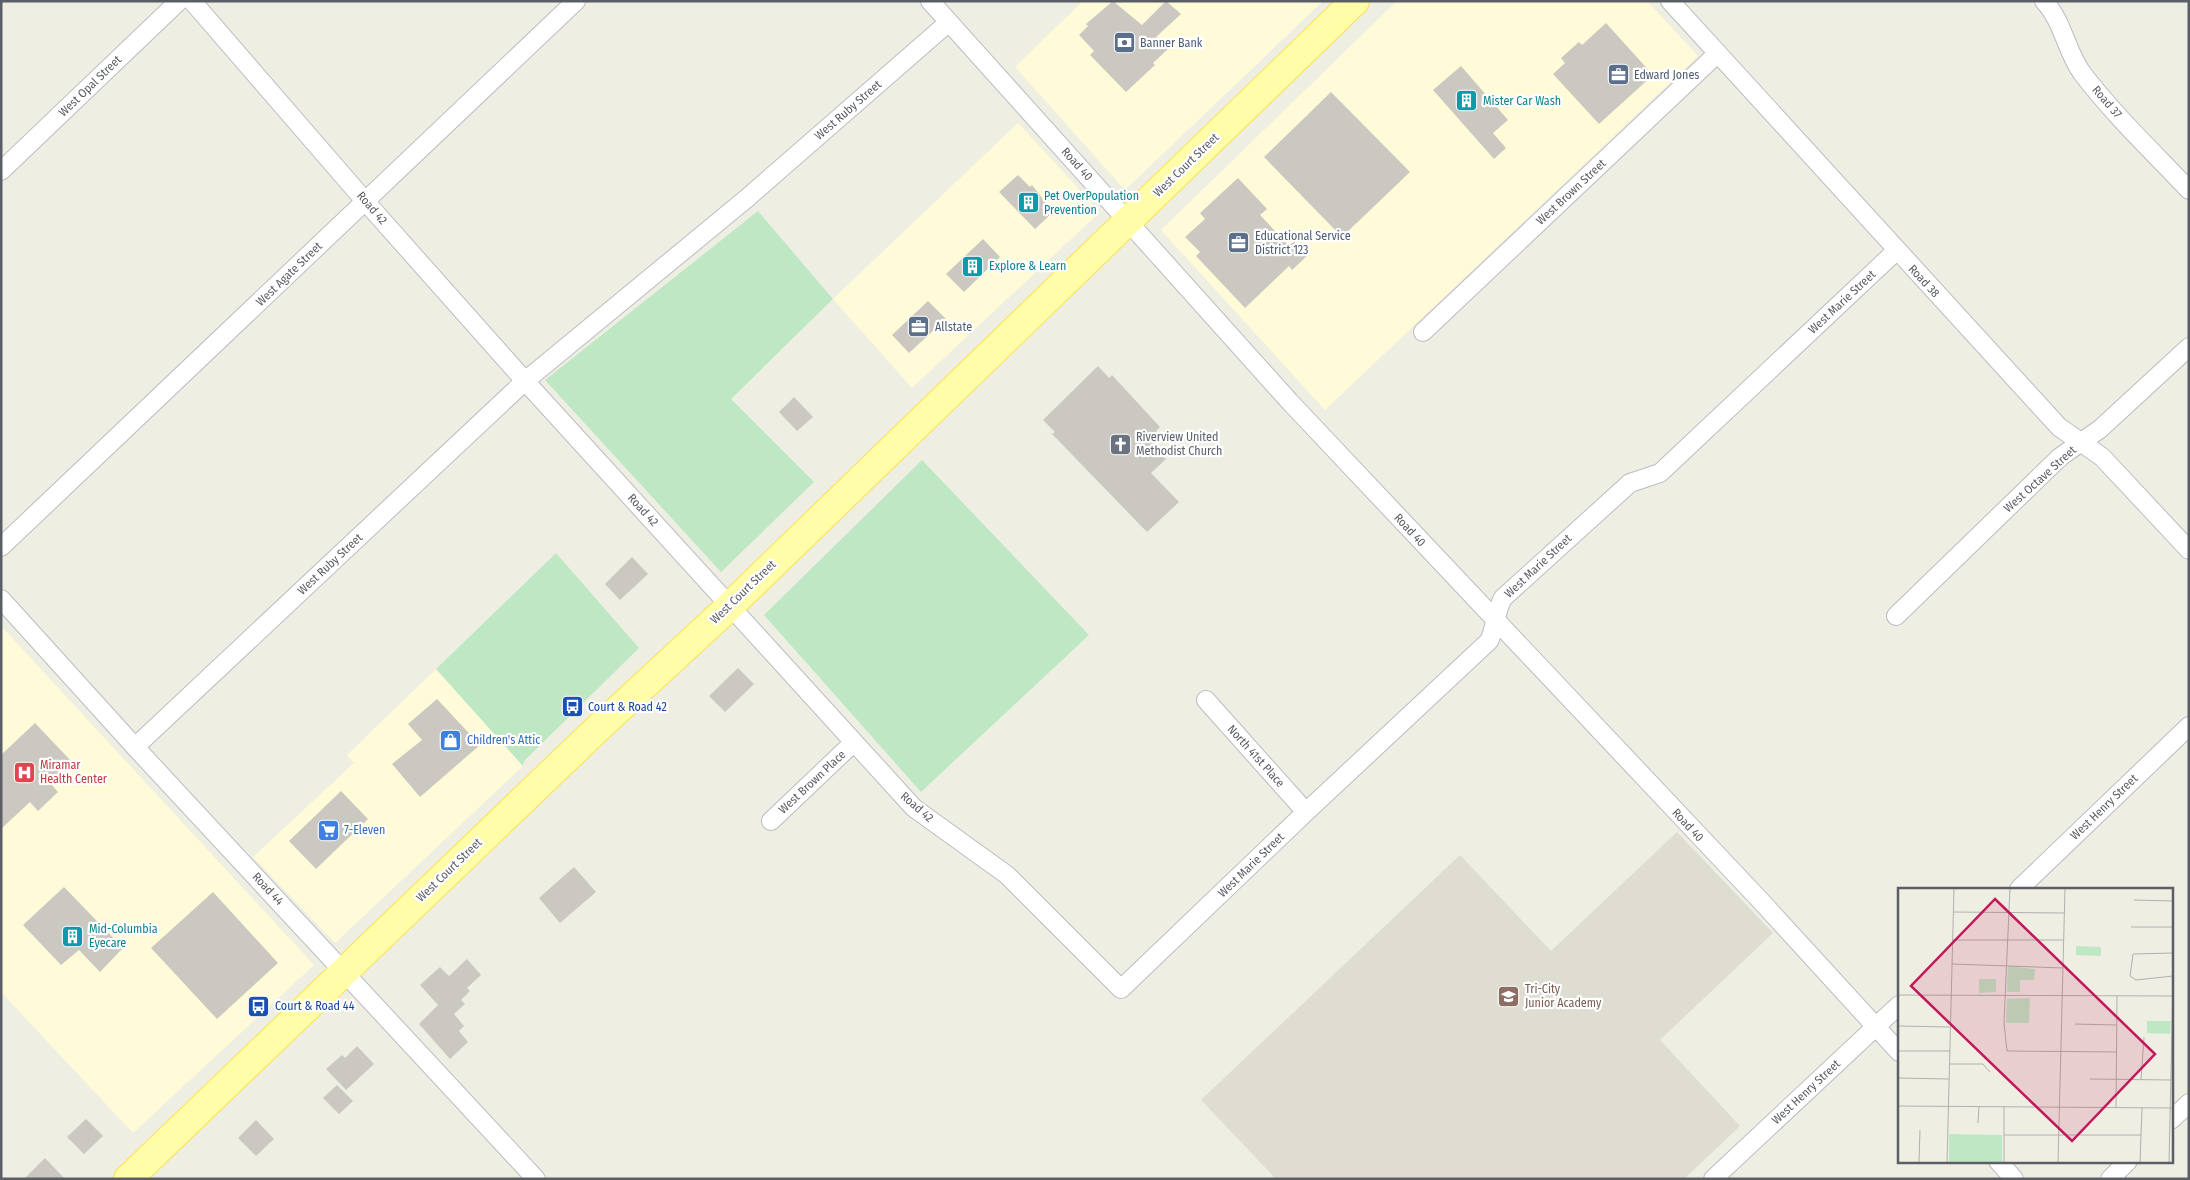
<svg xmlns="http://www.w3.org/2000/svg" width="2190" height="1180" viewBox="0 0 2190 1180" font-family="'Fira Sans Condensed',sans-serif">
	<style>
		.commercial { fill: #fffbd8 }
		.education { fill: #dfddd2 }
		.green { fill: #bee8c3 }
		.building { fill: #cac8c0 }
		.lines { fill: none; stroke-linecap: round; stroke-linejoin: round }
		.street-casing { stroke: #bbbcc3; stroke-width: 20 }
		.primary-casing { stroke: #fae250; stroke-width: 30 }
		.street { stroke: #fff; stroke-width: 18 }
		.primary { stroke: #fffda8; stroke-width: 28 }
		.labels { text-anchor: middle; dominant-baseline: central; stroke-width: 4.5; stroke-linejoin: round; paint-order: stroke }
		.service-label { font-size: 12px; fill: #4e5e75; stroke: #fff; text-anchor: start }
		.street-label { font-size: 12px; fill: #5b5e65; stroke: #fff }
		.culture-label { font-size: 12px; fill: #0d838f; stroke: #fff; text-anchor: start }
		.worship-label { font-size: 12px; fill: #5b616d; stroke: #fff; text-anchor: start }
		.transit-label { font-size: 12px; fill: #164399; stroke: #fff; text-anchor: start }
		.shop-label { font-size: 12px; fill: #366cbe; stroke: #fff; text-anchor: start }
		.health-label { font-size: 12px; fill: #be3a42; stroke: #fff; text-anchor: start }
		.education-label { font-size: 12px; fill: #785e54; stroke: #fff; text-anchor: start }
		.inset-road { fill: none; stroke: #b0b0ad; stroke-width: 1 }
		.view { fill: #c2185b; fill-opacity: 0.15; stroke: #c2185b; stroke-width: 2.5 }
		.inset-edge { fill: none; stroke: #5b5e65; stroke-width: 2.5 }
	</style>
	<rect width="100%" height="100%" fill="#efeee3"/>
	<path class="commercial" d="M 1083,1 L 1323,1 L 1125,190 L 1015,67 Z
		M 1397,1 L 1647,1 L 1698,56 L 1325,410 L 1161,230 Z
		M 1018,123 L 1100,212 L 912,388 L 833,299 Z
		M 1,626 L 314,965 L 133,1133 L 1,992 Z
		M 436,669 L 523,766 L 335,943 L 253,857 L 354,763 L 347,755 Z"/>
	<path class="education" d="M 1677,832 L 1773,933 L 1660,1040 L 1740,1126 L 1684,1179 L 1276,1179 L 1201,1100 L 1460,855 L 1551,951 Z"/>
	<path class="green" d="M 758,211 L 833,299 L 731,399 L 814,482 L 721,572 L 545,380 Z
		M 922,460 L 1089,635 L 921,792 L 764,615 Z
		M 556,553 L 639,648 L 524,761 L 523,766 L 436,669 Z"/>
	<path class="building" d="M 1113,1 L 1142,25 L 1166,1 L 1181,14 L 1156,37 L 1168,49 L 1153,63 L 1155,65 L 1126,92 L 1090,55 L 1094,51 L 1079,35 L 1088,26 L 1086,24 Z
		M 1606,23 L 1653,75 L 1599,124 L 1553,74 L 1565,63 L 1561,58 L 1579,42 L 1582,45 Z
		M 1461,66 L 1508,120 L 1493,133 L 1506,148 L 1494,159 L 1433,90 Z
		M 1331,92 L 1410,172 L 1342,237 L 1264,157 Z
		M 1018,175 L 1030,187 L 1032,185 L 1053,212 L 1035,229 L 999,192 Z
		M 1238,178 L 1267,209 L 1260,215 L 1289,246 L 1294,241 L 1308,255 L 1292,270 L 1289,266 L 1245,308 L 1196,256 L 1200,252 L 1185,237 L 1205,219 L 1200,213 Z
		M 983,239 L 1000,257 L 964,292 L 946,274 Z
		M 928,301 L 946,319 L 909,353 L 892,335 Z
		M 1098,366 L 1109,378 L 1112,375 L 1160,427 L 1156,431 L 1159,434 L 1150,442 L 1166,459 L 1151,473 L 1179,502 L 1147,532 L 1052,434 L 1055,432 L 1043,420 Z
		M 794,397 L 813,417 L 797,431 L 779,412 Z
		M 632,557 L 648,574 L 620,600 L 605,584 Z
		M 738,668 L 754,684 L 725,712 L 709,696 Z
		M 437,699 L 480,745 L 420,797 L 392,764 L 422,740 L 408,724 Z
		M 35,723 L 72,762 L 50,783 L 58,792 L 38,811 L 30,802 L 1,829 L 1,755 Z
		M 341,791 L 368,819 L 316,869 L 289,841 Z
		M 574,867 L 596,892 L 560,923 L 539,898 Z
		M 64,887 L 123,948 L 100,972 L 79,950 L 61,965 L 23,925 Z
		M 213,892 L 278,963 L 217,1019 L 151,948 Z
		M 467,959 L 481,975 L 467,988 L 470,991 L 461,1000 L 465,1004 L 454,1014 L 464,1026 L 459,1031 L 468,1042 L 450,1059 L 419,1024 L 438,1005 L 420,985 L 440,967 L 449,976 Z
		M 357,1046 L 374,1064 L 346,1090 L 326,1069 L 342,1055 L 345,1058 Z
		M 337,1085 L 353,1101 L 339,1114 L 323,1098 Z
		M 86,1119 L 103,1136 L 84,1154 L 67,1137 Z
		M 256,1120 L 274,1139 L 256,1156 L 238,1138 Z
		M 45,1158 L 65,1179 L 24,1179 Z"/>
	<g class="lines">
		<defs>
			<path id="street" d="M 192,1 L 365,201 L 525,381 L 914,808 L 1007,875 L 1121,989 L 1306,812 L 1489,641 C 1496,627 1495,612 1503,598 L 1630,483 L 1660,473 L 1896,251
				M 930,1 L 1290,402 L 1759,899 L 1899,1052
				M 1670,1 L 2059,427 L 2102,457 L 2189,550
				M 2044,1 C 2063,21 2066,51 2082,73 C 2114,115 2153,152 2189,190
				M 1,171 L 179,1
				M 1423,332 L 1718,53
				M 1,547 L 576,1
				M 1,599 L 135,747 L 536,1179
				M 1896,616 L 2060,457 L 2100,429 L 2189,347
				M 1206,700 L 1306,812
				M 135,747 L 525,381 L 746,199 L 949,22
				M 771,821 L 853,743
				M 2019,889 L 2189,726
				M 2171,1120 L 2189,1103
				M 1998,1161 L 2014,1179
				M 1713,1179 L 1899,1005
				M 2110,1179 L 2128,1161"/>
			<path id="primary" d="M 128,1179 L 595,731 L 730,606 L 1355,1"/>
		</defs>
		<use href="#street" class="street-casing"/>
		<use href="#primary" class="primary-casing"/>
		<use href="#street" class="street"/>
		<use href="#primary" class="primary"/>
	</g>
	<defs>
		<symbol id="bank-square" viewBox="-11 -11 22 22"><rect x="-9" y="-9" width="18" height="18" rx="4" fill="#5c6f8a" stroke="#fff"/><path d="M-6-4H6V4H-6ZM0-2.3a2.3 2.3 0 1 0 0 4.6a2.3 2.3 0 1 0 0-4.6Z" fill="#fff"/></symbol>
		<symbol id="office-square" viewBox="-11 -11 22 22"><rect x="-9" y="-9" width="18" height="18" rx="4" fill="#5c6f8a" stroke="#fff"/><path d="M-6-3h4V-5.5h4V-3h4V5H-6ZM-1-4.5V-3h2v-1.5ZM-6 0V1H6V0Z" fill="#fff"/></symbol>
		<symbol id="building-square" viewBox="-11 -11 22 22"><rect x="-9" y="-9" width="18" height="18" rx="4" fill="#0f9aa8" stroke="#fff"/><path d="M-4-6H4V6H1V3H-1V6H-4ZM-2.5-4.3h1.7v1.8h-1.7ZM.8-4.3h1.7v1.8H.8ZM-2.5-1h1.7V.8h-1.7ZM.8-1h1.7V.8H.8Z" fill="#fff"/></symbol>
		<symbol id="church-square" viewBox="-11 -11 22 22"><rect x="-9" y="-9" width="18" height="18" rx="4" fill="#6b7280" stroke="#fff"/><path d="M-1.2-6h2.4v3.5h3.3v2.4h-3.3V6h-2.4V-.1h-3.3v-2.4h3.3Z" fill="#fff"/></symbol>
		<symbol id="bus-square" viewBox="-11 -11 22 22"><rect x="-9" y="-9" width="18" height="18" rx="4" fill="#1a4fb4" stroke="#fff"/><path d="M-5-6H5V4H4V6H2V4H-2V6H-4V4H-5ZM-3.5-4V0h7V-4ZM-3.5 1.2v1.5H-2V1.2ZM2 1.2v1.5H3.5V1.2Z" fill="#fff"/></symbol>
		<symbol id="shop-square" viewBox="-11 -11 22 22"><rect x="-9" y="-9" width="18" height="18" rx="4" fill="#3f7fe0" stroke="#fff"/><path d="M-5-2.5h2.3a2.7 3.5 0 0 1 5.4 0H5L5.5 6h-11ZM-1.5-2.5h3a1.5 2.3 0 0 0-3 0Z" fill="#fff"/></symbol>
		<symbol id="hospital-square" viewBox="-11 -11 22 22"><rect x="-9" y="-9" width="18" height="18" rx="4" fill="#e0444e" stroke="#fff"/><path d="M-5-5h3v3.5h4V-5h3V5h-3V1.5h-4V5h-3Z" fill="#fff"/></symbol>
		<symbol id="supermarket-square" viewBox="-11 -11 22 22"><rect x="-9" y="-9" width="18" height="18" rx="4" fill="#3f7fe0" stroke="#fff"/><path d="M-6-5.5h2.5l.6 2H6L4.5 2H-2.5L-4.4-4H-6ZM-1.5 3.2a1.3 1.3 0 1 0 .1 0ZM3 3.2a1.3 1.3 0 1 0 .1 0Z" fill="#fff"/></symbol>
		<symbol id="school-square" viewBox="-11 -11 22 22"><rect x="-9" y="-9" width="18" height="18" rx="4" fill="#8d6e63" stroke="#fff"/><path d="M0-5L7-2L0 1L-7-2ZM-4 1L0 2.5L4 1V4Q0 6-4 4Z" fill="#fff"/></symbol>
	</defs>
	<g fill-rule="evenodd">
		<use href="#bank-square" x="1112" y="30" width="25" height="25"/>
		<use href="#office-square" x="1606" y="62" width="25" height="25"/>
		<use href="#building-square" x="1454" y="88" width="25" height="25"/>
		<use href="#building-square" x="1016" y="190" width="25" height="25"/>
		<use href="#office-square" x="1226" y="230" width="25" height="25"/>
		<use href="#building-square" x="960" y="254" width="25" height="25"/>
		<use href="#office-square" x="906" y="314" width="25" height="25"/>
		<use href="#church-square" x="1108" y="432" width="25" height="25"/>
		<use href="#bus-square" x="560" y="694" width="25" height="25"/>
		<use href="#shop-square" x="438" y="728" width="25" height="25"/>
		<use href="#hospital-square" x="12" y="760" width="25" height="25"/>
		<use href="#supermarket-square" x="316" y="818" width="25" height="25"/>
		<use href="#building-square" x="60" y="924" width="25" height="25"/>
		<use href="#school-square" x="1496" y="984" width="25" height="25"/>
		<use href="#bus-square" x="246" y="994" width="25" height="25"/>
	</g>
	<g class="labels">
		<g class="service-label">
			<text x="1140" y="43">Banner Bank</text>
			<text x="1634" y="75">Edward Jones</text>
			<text x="1255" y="236">Educational Service<tspan x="1255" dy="14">District 123</tspan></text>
			<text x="935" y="327">Allstate</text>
		</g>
		<g class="street-label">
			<text transform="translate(90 86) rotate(-44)">West Opal Street</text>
			<text transform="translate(2107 102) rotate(49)">Road 37</text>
			<text transform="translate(848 110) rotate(-41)">West Ruby Street</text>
			<text transform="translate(1077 164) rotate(48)">Road 40</text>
			<text transform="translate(1186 165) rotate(-44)">West Court Street</text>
			<text transform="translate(1571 192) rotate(-43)">West Brown Street</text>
			<text transform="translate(372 208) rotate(49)">Road 42</text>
			<text transform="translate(289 274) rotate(-44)">West Agate Street</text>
			<text transform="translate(1924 281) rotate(47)">Road 38</text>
			<text transform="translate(1842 302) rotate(-43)">West Marie Street</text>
			<text transform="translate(2040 479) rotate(-42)">West Octave Street</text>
			<text transform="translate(643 510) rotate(48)">Road 42</text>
			<text transform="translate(1410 530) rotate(47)">Road 40</text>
			<text transform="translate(330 564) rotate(-43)">West Ruby Street</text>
			<text transform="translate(1538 566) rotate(-43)">West Marie Street</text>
			<text transform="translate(743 592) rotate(-44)">West Court Street</text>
			<text transform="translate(1256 756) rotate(48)">North 41st Place</text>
			<text transform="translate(812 782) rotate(-43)">West Brown Place</text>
			<text transform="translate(917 807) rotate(41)">Road 42</text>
			<text transform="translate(2104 807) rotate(-44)">West Henry Street</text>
			<text transform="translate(1688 825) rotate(47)">Road 40</text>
			<text transform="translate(1251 865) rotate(-44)">West Marie Street</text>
			<text transform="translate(449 870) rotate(-44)">West Court Street</text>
			<text transform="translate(268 889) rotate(47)">Road 44</text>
			<text transform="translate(1806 1092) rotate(-43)">West Henry Street</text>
		</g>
		<g class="culture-label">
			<text x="1483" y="101">Mister Car Wash</text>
			<text x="1044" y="196">Pet OverPopulation<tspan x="1044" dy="14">Prevention</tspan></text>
			<text x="989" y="266">Explore &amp; Learn</text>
			<text x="89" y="929">Mid-Columbia<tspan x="89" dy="14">Eyecare</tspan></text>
		</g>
		<g class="worship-label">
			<text x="1136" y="437">Riverview United<tspan x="1136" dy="14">Methodist Church</tspan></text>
		</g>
		<g class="transit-label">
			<text x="588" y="707">Court &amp; Road 42</text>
			<text x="275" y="1006">Court &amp; Road 44</text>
		</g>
		<g class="shop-label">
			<text x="467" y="740">Children's Attic</text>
			<text x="344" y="830">7-Eleven</text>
		</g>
		<g class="health-label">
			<text x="40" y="765">Miramar<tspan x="40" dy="14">Health Center</tspan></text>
		</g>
		<g class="education-label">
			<text x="1525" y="989">Tri-City<tspan x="1525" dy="14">Junior Academy</tspan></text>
		</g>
	</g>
	<g transform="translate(1898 888)">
		<rect width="275" height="275" fill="#efeee3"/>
		<path d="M 178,58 L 203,59 L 203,68 L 178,67 ZM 110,78 L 137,81 L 136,92 L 122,92 L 122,104 L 109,104 ZM 81,91 L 98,91 L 98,104 L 81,105 ZM 132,110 L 131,135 L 108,135 L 109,111 ZM 249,133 L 273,133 L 272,146 L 249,145 ZM 51,246 L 104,247 L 104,275 L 51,274 Z" fill="#bee8c3"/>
		<path class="inset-road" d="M 112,0 L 106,135 L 109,163 L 218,164M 236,12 L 275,13M 55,24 L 166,25M 233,39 L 275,39M 54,52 L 166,52M 275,65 L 235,66 L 232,88 L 238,92 L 275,88M 54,76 L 165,80M 0,107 L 275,108M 177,136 L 219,137M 0,138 L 52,139M 0,163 L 52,163M 51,176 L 85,176 L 92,184M 0,190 L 51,191M 192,191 L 273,192M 243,192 L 246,149M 0,218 L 275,220M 218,220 L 219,108M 80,235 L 81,218M 106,247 L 243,247M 21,275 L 22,242M 49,275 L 56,0M 106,275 L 106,218M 106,275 L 154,275M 160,275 L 167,0M 242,275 L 244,220M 271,275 L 275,94"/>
		<path class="view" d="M 97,11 L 257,166 L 174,253 L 13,98 Z"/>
		<rect width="275" height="275" class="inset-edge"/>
	</g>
	<rect width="2190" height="1180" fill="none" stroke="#5b5e65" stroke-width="5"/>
</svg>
